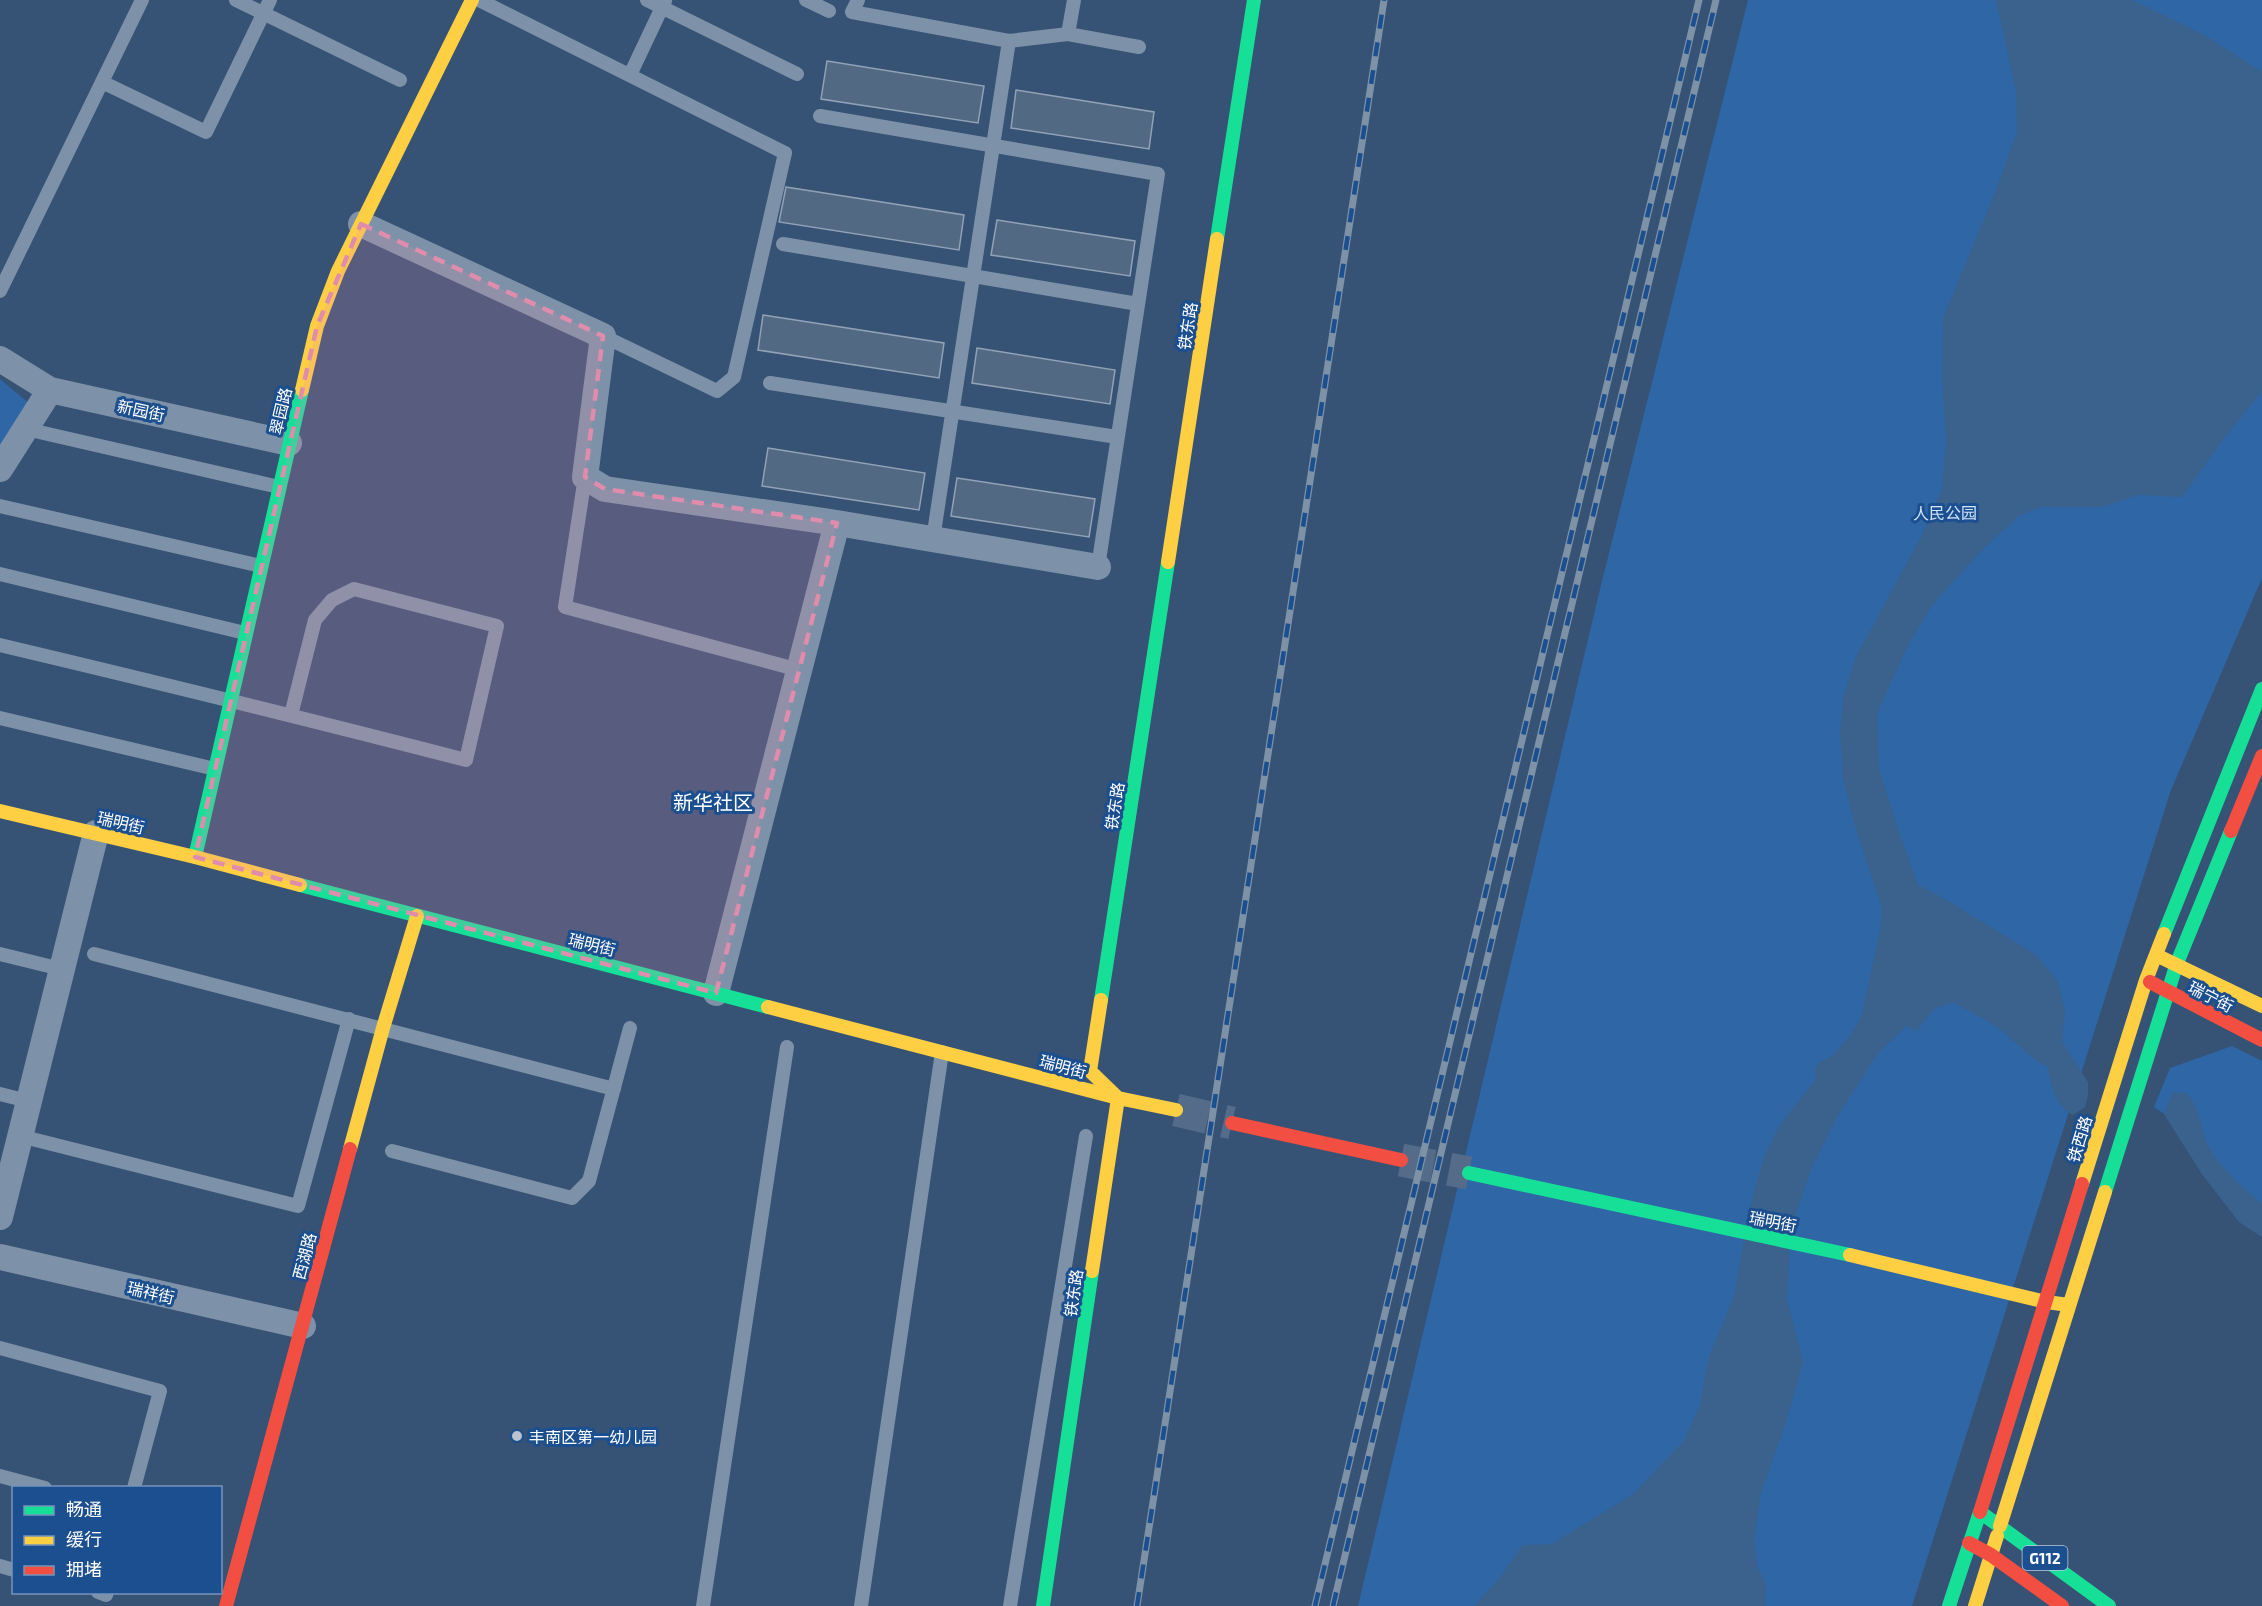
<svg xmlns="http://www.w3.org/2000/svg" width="2262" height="1606" viewBox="0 0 2262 1606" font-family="'Exo 2','Noto Sans SC',sans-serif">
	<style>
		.green { fill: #2f66a5 }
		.water { fill: #3b618d }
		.building { fill: #526984; stroke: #92a2b6; stroke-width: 1.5 }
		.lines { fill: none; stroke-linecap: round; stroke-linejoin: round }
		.secondary-tunnel { stroke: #546c89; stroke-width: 33; stroke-dasharray: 33 16; stroke-linecap: butt }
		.lane { stroke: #7d92a8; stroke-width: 14 }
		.street { stroke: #7d92a8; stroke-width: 26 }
		.fast { stroke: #16e098; stroke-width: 14 }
		.slow { stroke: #ffcf43; stroke-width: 14 }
		.jam { stroke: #f24e42; stroke-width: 14 }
		.rail-casing { stroke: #7e92a7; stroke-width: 7 }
		.rail { stroke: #1b4f8f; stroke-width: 4.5; stroke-dasharray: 14; stroke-linecap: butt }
		.marked { fill: #e08cad; fill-opacity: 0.2; stroke: #e08cad; stroke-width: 4.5; stroke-dasharray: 12 8; stroke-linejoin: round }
		.poi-dot { fill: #b9c2ce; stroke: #1b4f8f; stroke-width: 2 }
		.labels { text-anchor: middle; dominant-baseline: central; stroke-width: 6; stroke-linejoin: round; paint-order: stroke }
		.shield { fill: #1b4f8f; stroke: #bbcadd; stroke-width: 1.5 }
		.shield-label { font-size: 15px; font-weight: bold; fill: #fff }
		.street-label { font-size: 16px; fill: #fff; stroke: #1b4f8f }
		.park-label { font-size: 16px; fill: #cfe3fa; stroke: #1b4f8f }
		.poi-label { font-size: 16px; fill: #fff; stroke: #1b4f8f; text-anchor: start }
		.quarter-label { font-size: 20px; fill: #fff; stroke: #1b4f8f }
	</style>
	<rect width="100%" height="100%" fill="#365274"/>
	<path class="green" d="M 1748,0 L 2262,0 L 2262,578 L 2171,790 L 1912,1606 L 1358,1606 L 1600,589 Z
		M 0,379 L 36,409 L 0,475 Z
		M 2232,1046 L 2262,1061 L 2262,1237 L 2239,1222 L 2202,1174 L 2164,1114 L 2154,1107 L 2170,1068 Z"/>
	<path class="water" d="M 1996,0 L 2132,0 L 2204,35 L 2262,72 L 2262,391 L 2219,445 L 2182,497 L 2138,495 L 2102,507 L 2041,507 L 2019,516 L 1983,549 L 1933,604 L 1909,643 L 1877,713 L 1879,768 L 1897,827 L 1918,885 L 1950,902 L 2036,955 L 2058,981 L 2065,1013 L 2062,1042 L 2088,1082 L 2088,1096 L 2085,1107 L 2073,1115 C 2054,1105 2052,1085 2047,1066 C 2028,1058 2015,1040 1998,1028 C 1984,1018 1968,1011 1953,1002 L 1934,1009 L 1916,1031 L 1906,1026 L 1878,1053 L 1837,1117 L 1812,1167 L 1790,1230 L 1787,1299 L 1803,1362 L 1786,1422 L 1761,1493 L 1754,1539 L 1757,1566 L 1766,1584 L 1765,1606 L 1474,1606 L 1499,1579 L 1523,1545 L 1552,1544 L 1633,1494 L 1683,1442 L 1699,1408 L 1709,1357 L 1735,1293 L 1748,1216 L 1763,1159 L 1780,1125 L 1816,1079 L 1815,1070 L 1819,1063 L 1833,1055 L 1849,1037 L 1862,1015 L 1881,925 L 1881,905 L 1855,826 L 1843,778 L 1840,730 L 1844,695 L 1855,659 L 1922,535 L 1942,489 L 1946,441 L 1942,376 L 1943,318 L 1994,195 L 2017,133 L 2016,91 Z
		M 2173,1092 L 2186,1093 C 2201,1108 2200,1131 2210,1149 C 2220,1168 2246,1190 2262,1204 L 2262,1237 L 2239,1222 L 2202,1174 L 2164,1114 Z"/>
	<path class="building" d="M 827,61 L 984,86 L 978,123 L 821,99 Z
		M 1016,90 L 1154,112 L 1149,149 L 1011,128 Z
		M 786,187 L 964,215 L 959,250 L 779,222 Z
		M 997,220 L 1135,241 L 1130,276 L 991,255 Z
		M 763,315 L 944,343 L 939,378 L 758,350 Z
		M 977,348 L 1115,370 L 1110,404 L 972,383 Z
		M 768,448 L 925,473 L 919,510 L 762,486 Z
		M 957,478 L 1095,499 L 1089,537 L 951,516 Z"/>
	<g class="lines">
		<path class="secondary-tunnel" d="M 1176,1110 L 1232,1123
			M 1401,1160 L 1469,1173"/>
		<path class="lane" d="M 236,0 L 400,80
			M 479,0 L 785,153 L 734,377 L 717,391 L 603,336
			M 647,0 L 797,74
			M 806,0 L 829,11
			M 858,0 L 852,12 L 1009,41 L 1068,34 L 1139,47
			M 1068,34 L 1074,0
			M 630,75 L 665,1
			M 102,82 L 206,132 L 270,0
			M 820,116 L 1158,174 L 1098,567
			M 783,244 L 1138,304
			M 0,291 L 142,0
			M 770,383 L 1117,437
			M 26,429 L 279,487
			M 585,477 L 565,607 L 799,670
			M 0,506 L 261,566
			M 933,539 L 1009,41
			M 0,574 L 245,633
			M 0,645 C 156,682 311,720 466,760 L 497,626 L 354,589 L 332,600 L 315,620 L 291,715
			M 0,718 L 215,769
			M 0,954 L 61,969
			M 94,954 L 614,1089
			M 0,1094 L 28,1101
			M 20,1136 L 298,1206 L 349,1019
			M 392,1151 L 572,1198 L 589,1181 L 630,1028
			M 0,1348 L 160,1391 L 134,1488
			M 0,1476 L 45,1488
			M 0,1566 L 14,1570
			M 98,1592 L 106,1595 L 107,1592
			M 703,1606 L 787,1047
			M 861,1606 L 942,1052
			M 1010,1606 L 1086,1136"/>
		<path class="street" d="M 361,224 L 603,336 L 585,477 L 605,489 L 837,523 L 1098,567
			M 0,359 L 50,390 L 289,443
			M 0,469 L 50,390
			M 716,993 L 837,523
			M 0,1217 L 96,833
			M 0,1257 L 303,1326"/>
		<path class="fast" d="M 1217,239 L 1254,0
			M 195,857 L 302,390
			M 300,885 L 768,1007
			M 2164,934 L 2262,689
			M 1101,1000 L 1168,562
			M 1469,1173 L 1850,1255
			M 2105,1192 L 2177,963 L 2231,831
			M 1043,1606 L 1092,1271
			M 1949,1606 L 1980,1512 L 2109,1606"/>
		<path class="slow" d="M 302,390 L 317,326 L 338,271 L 472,0
			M 1168,562 L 1217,239
			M 0,811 L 195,857 L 300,885
			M 2158,956 L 2262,1006
			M 768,1007 L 1118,1098 L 1176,1110
			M 350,1149 L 383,1028 L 417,916
			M 2082,1184 L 2146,980 L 2164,934
			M 1850,1255 L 2046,1302 L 2069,1305
			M 1092,1271 L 1118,1098 L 1090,1071 L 1101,1000
			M 2000,1526 L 2105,1192
			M 1975,1606 L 1997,1536"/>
		<path class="jam" d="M 2231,831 L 2262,756
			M 2150,982 L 2262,1040
			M 1232,1123 L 1401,1160
			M 1980,1512 L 2082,1184
			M 1969,1543 L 1991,1555 L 2062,1606
			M 226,1606 L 350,1149"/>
		<defs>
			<path id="rail" d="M 1137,1606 L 1384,0
				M 1315,1606 L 1699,0
				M 1333,1606 L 1716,0"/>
		</defs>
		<use href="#rail" class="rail-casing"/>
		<use href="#rail" class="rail"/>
	</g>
	<path class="marked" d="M 361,224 L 603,336 L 585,477 L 605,489 L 837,523 L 716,993 L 195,857 L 317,326 Z"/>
	<circle class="poi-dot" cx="517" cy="1436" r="6"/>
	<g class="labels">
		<rect class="shield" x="2022.5" y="1546" width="45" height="24" rx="4.5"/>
		<g class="shield-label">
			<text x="2045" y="1558">G112</text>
		</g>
		<g class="street-label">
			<text transform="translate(1187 326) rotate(-81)">铁东路</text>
			<text transform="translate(141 410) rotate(12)">新园街</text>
			<text transform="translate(280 411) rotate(-77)">翠园路</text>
			<text transform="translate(1114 806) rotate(-81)">铁东路</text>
			<text transform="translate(121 822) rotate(13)">瑞明街</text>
			<text transform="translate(592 944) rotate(14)">瑞明街</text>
			<text transform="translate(2211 996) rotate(27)">瑞宁街</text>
			<text transform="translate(1063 1066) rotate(15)">瑞明街</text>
			<text transform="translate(2079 1139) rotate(-73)">铁西路</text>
			<text transform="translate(1773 1221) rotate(11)">瑞明街</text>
			<text transform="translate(304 1256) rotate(-75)">西湖路</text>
			<text transform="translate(151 1292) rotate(13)">瑞祥街</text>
			<text transform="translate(1073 1293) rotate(-82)">铁东路</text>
		</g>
		<g class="park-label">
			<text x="1945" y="512">人民公园</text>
		</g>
		<g class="poi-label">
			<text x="529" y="1436">丰南区第一幼儿园</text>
		</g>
		<g class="quarter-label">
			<text x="713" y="802">新华社区</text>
		</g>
	</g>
	<rect x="12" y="1486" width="210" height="108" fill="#1b4f8f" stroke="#7695bc" stroke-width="1.5"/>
	<rect x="24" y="1506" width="30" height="9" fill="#16e098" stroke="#7695bc" stroke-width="1.5"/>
	<text x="66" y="1516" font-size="18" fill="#ffffff">畅通</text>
	<rect x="24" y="1536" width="30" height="9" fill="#ffcf43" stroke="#7695bc" stroke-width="1.5"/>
	<text x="66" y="1546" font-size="18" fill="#ffffff">缓行</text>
	<rect x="24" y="1566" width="30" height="9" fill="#f24e42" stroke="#7695bc" stroke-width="1.5"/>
	<text x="66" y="1576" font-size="18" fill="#ffffff">拥堵</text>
</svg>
